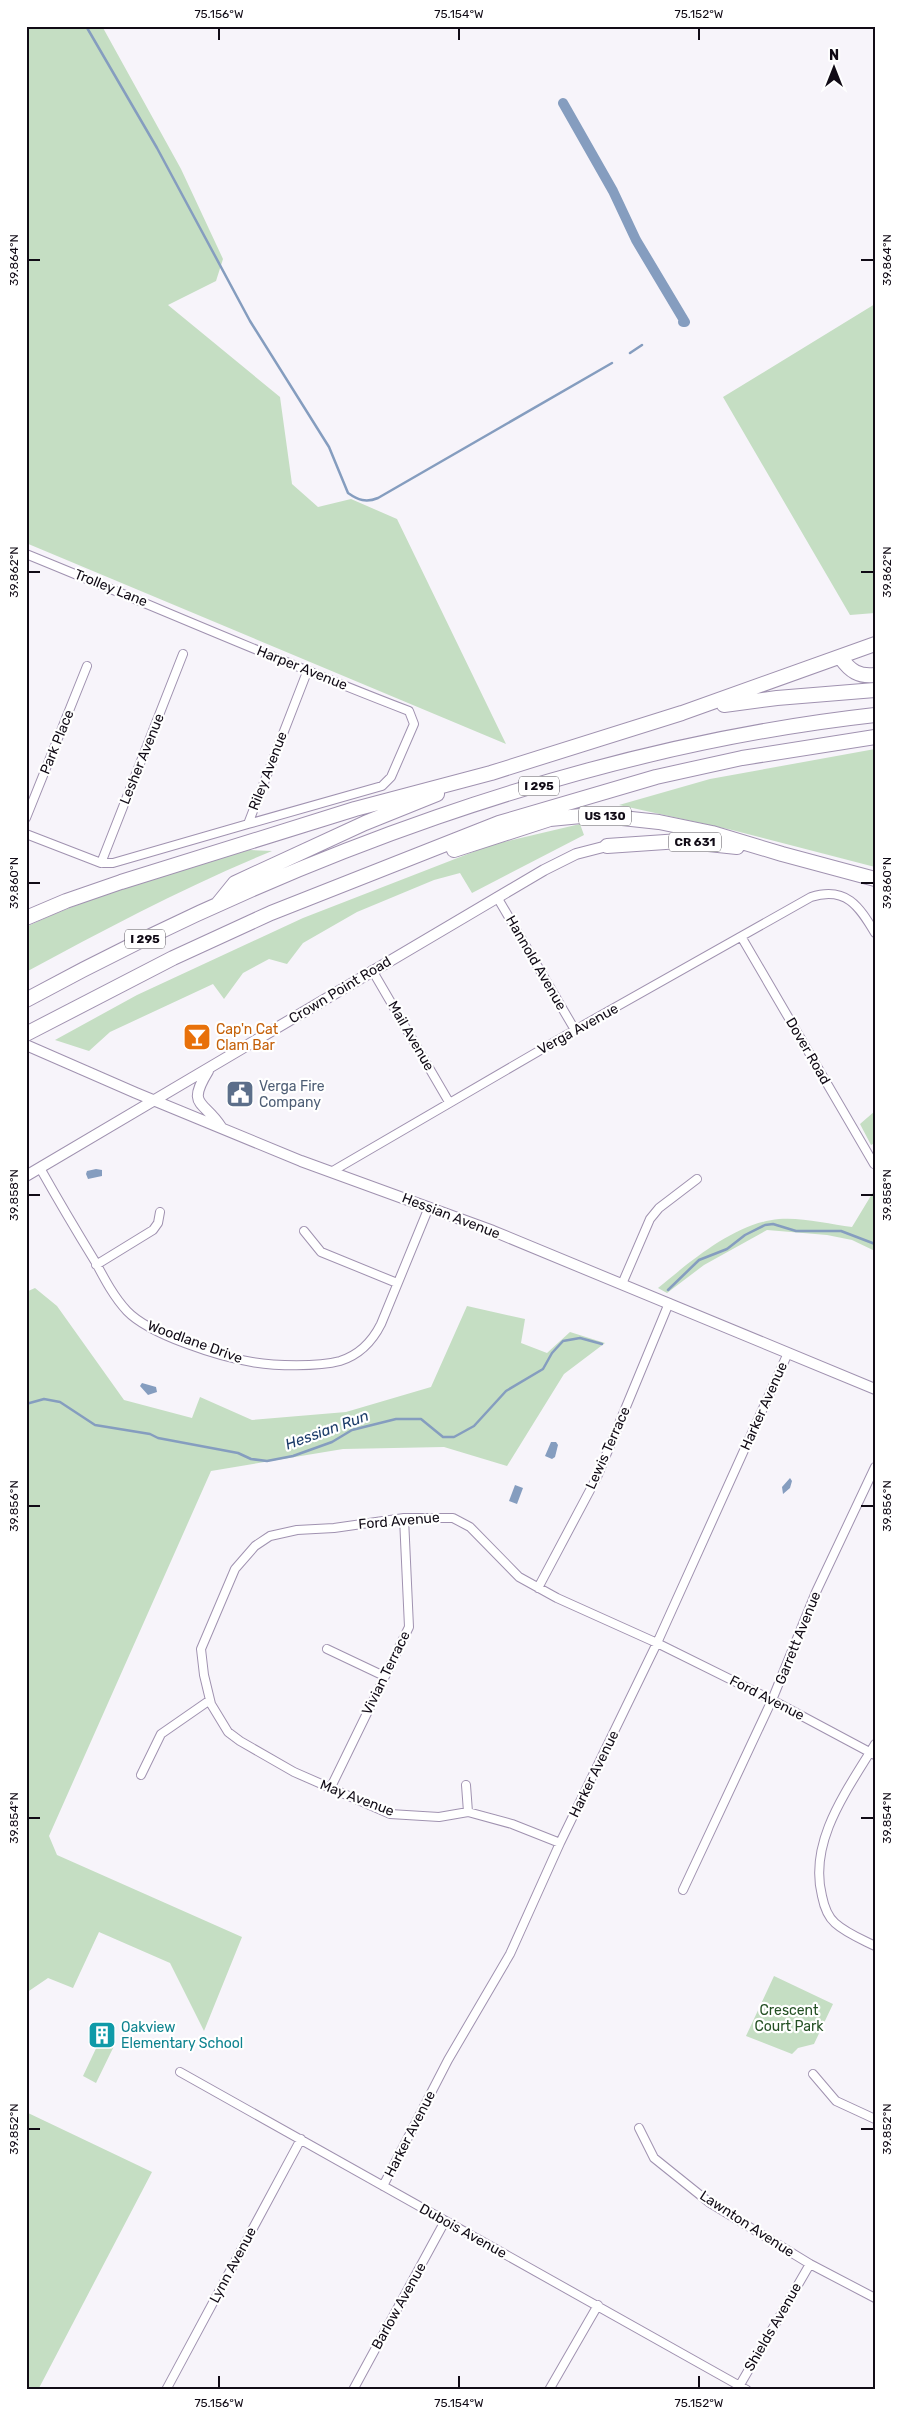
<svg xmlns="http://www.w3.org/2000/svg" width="901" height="2416" viewBox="0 0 901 2416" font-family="Rubik,sans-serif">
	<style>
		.green { fill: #c5dec3 }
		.water { fill: #859dbf }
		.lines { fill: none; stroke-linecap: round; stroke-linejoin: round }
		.stream { stroke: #859dbf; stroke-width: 2.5 }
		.canal { stroke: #859dbf; stroke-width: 10 }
		.street-casing { stroke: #a092b0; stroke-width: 10 }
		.secondary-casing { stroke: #a092b0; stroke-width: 12 }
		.highway-casing { stroke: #a092b0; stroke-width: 16 }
		.street { stroke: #fff; stroke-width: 8 }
		.secondary { stroke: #fff; stroke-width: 10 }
		.highway { stroke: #fff; stroke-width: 14 }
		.ticks { fill: none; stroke: #110b16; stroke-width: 2 }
		.labels { text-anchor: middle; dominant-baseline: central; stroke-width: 4.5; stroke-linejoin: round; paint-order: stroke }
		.shield { fill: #fff; stroke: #58545c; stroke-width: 1 }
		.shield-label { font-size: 12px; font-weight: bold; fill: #110b16 }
		.street-label { font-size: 14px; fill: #110b16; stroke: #fff }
		.food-label { font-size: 14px; fill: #c56008; stroke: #fff; text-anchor: start }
		.service-label { font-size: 14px; fill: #4e5e75; stroke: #fff; text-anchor: start }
		.park-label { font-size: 14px; fill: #245024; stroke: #fff }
		.culture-label { font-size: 14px; fill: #0d838f; stroke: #fff; text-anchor: start }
		.water-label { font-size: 15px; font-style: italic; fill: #1c3c69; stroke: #fff }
		.neatline { fill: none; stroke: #110b16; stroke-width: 2 }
		.ticks-label { font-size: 12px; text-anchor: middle; fill: #110b16 }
	</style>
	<rect width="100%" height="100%" fill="#f7f4fa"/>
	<path class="green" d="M 26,26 L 102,26 L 181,169 L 223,259 L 216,281 L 168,305 L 280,397 L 292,484 L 318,507 L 351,499 L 397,519 L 506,744 L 26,543 Z
		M 875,304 L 875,613 L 850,615 L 723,397 Z
		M 875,749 L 875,867 L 732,830 L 619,805 L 710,779 Z
		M 580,824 L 584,835 L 472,893 L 460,873 L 434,880 L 357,912 L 303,943 L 287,964 L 269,959 L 243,973 L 224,999 L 213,984 L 110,1032 L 89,1051 L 55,1040 L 137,995 L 303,918 L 491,845 Z
		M 249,850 L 272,851 C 187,886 107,928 26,972 L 26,927 C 97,893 174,872 249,850 Z
		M 875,1111 L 875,1143 L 871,1145 L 860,1124 Z
		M 875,1189 L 875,1251 L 852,1240 L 827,1235 L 767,1230 L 704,1265 L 667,1293 L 658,1288 C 691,1261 735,1223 779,1219 C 801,1217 830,1224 852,1227 Z
		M 35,1288 L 57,1306 L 124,1400 L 192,1418 L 200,1397 L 252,1420 L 346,1412 L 431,1387 L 467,1306 L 525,1319 L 521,1343 L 547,1353 L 570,1332 L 605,1343 L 564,1374 L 507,1466 L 444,1447 L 343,1449 L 211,1471 L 49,1836 L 57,1855 L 242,1937 L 204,2031 L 170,1963 L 99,1932 L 73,1988 L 48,1978 L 26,1993 L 26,1292 Z
		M 774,1976 L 833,2004 L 814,2044 L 798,2048 L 792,2054 L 746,2036 Z
		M 100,2040 L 114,2046 L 96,2083 L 83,2076 Z
		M 26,2112 L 152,2172 L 38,2390 L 26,2390 Z"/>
	<path class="water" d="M 96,1169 L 102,1170 L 102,1176 L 88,1179 L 86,1174 L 87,1171 Z
		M 142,1383 L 156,1387 L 157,1392 L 148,1395 L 140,1386 Z
		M 551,1442 L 556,1442 L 558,1445 L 555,1457 L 552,1459 L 545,1456 Z
		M 790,1478 L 792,1481 L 790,1488 L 783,1494 L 782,1487 Z
		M 515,1485 L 523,1488 L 517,1504 L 509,1501 Z"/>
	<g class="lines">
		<path class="stream" d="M 86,26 L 157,148 L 250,321 L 329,447 L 348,493 C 358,500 366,503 378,498 L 612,363
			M 630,353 L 642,345
			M 668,1290 L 699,1260 L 727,1249 L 745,1235 L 765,1225 L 773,1224 L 796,1231 L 841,1231 L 875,1244
			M 26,1404 L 44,1399 L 60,1402 L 95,1425 L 150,1434 L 158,1438 L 238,1453 L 251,1459 L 267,1461 L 293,1456 L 332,1442 L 352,1430 L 396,1419 L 421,1419 L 443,1437 L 454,1437 L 474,1426 L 506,1391 L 543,1369 L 552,1353 L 563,1341 L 580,1338 L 602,1344"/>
		<path class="canal" d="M 563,103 L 613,191 L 636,240 L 685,322 L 683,322"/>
		<defs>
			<path id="street" d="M 26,554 C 154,606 281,662 409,711 L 414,724 L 391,777 L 382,786 L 248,824
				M 26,818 L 87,666
				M 26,834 L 101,863 L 113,863 L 248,824 L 307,672
				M 101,863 L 183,654
				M 497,897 L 575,1030
				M 742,938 L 874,1164
				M 372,970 L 449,1102
				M 40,1168 C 58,1200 77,1232 96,1263 C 105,1280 114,1297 127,1311 C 150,1335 220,1357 252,1362 C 275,1366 318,1367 340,1361 C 359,1355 372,1342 381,1324 L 429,1207
				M 331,1172 L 575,1030 L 811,897 C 846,886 859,906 875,933
				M 304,1231 L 321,1252 L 397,1283
				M 96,1265 L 153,1230 L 158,1223 L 160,1212
				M 622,1284 L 650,1219 L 659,1208 L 697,1179
				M 538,1588 L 597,1477 L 669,1303
				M 327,1649 L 384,1676
				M 875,1744 C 848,1789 808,1841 822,1896 C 824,1906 827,1916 835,1923 C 846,1933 861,1939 875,1946
				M 141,1775 L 161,1734 L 210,1700
				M 466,1785 L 468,1812
				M 330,1789 L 409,1627 L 404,1518
				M 560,1843 L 512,1824 L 468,1812 L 439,1817 L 390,1814 L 294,1772 L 240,1741 L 228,1732 L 211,1704 L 204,1675 L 201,1649 L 235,1569 L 255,1546 L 270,1536 L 297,1530 L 334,1528 L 404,1518 L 453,1518 L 470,1527 L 519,1577 L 557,1598 L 657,1643 L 772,1700 L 875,1755
				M 683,1890 L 772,1700 L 816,1592 L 875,1467
				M 180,2072 L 747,2390
				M 813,2074 L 836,2101 L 875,2119
				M 639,2128 L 654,2158 L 710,2203 L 810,2264 L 875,2298
				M 383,2186 L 448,2060 L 510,1954 L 560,1843 L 657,1643 L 788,1353
				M 166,2390 L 301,2139
				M 353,2390 L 445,2221
				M 549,2390 L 598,2305
				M 737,2390 L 810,2264"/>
			<path id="secondary" d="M 26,1045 L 136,1093 L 301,1161 L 493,1231 L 875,1389
				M 208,1071 C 186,1107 204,1100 221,1127
				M 26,1176 L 544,870 L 576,854 L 607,846"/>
			<path id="highway" d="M 841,658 C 850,671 859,677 875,675
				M 724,705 L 777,698 L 875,690
				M 607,846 L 680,841 L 737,847
				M 454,850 L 550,819 L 581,816 L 613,817 L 659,822 L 712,833 L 782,854 L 875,879
				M 218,904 L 235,883 L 365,823 L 437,794
				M 26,918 L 66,901 L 121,882 L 355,809 L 491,773 L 682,713 L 875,644
				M 26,1000 C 285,859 580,748 875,715
				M 26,1034 L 173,958 L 271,913 L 499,823 L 656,777 L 742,758 L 875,737"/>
		</defs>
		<use href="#street" class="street-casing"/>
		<use href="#secondary" class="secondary-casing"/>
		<use href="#highway" class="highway-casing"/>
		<use href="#street" class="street"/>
		<use href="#secondary" class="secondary"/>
		<use href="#highway" class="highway"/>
	</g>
	<path class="ticks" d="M 219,28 L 219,40M 459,28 L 459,40M 699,28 L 699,40M 28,260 L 40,260M 861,260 L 874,260M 28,572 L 40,572M 861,572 L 874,572M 28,883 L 40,883M 861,883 L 874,883M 28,1195 L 40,1195M 861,1195 L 874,1195M 28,1506 L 40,1506M 861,1506 L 874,1506M 28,1818 L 40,1818M 861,1818 L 874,1818M 28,2129 L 40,2129M 861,2129 L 874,2129M 219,2376 L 219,2388M 459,2376 L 459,2388M 699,2376 L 699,2388"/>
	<defs>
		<symbol id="bar-square" viewBox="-11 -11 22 22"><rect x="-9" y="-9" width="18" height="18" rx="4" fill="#e8710a" stroke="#fff"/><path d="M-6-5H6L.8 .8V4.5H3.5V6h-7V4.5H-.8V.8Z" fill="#fff"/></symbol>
		<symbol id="civic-square" viewBox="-11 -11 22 22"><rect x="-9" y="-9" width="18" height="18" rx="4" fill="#5c6f8a" stroke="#fff"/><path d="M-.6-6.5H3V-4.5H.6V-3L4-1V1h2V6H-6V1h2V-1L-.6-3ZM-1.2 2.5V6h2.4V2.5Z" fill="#fff"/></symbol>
		<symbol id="building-square" viewBox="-11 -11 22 22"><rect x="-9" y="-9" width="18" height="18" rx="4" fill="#0f9aa8" stroke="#fff"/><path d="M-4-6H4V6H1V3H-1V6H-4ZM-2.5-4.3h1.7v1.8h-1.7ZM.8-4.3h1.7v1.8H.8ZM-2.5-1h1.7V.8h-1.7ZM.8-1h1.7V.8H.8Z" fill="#fff"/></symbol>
	</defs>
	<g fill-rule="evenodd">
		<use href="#bar-square" x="181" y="1021" width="32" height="32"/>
		<use href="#civic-square" x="224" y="1078" width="32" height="32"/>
		<use href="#building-square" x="86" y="2019" width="32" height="32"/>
	</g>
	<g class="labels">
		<g class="shield">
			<rect x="519" y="776.5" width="40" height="19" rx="4"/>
			<rect x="579" y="806.5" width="52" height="19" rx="4"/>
			<rect x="669" y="832.5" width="52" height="19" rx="4"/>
			<rect x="125" y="929.5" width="40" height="19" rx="4"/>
		</g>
		<g class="shield-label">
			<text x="539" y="786">I 295</text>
			<text x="605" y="816">US 130</text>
			<text x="695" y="842">CR 631</text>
			<text x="145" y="939">I 295</text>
		</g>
		<g class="street-label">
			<text transform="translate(111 588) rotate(22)">Trolley Lane</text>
			<text transform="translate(302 668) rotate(22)">Harper Avenue</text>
			<text transform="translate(57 742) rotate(-68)">Park Place</text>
			<text transform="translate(142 759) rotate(-68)">Lesher Avenue</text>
			<text transform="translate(268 771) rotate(-69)">Riley Avenue</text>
			<text transform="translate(536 963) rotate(60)">Hannold Avenue</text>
			<text transform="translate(340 990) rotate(-31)">Crown Point Road</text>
			<text transform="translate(578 1029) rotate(-29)">Verga Avenue</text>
			<text transform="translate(411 1036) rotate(60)">Mail Avenue</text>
			<text transform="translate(808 1051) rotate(60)">Dover Road</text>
			<text transform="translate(451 1216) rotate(21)">Hessian Avenue</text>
			<text transform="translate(195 1342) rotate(20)">Woodlane Drive</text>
			<text transform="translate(764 1406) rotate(-66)">Harker Avenue</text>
			<text transform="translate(608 1448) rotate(-66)">Lewis Terrace</text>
			<text transform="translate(399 1521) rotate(-5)">Ford Avenue</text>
			<text transform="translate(798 1638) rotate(-68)">Garrett Avenue</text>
			<text transform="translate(386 1673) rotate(-64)">Vivian Terrace</text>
			<text transform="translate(767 1698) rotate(27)">Ford Avenue</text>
			<text transform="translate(594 1774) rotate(-64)">Harker Avenue</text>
			<text transform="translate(357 1798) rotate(21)">May Avenue</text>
			<text transform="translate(410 2134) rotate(-63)">Harker Avenue</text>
			<text transform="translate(747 2224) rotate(33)">Lawnton Avenue</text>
			<text transform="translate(463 2231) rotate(29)">Dubois Avenue</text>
			<text transform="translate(233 2265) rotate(-62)">Lynn Avenue</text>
			<text transform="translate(399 2306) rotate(-61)">Barlow Avenue</text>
			<text transform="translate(773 2327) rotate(-60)">Shields Avenue</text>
		</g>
		<g class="food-label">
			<text x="216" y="1029">Cap'n Cat<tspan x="216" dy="16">Clam Bar</tspan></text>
		</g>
		<g class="service-label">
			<text x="259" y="1086">Verga Fire<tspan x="259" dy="16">Company</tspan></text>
		</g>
		<g class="park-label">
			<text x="789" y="2010">Crescent<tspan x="789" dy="16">Court Park</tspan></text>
		</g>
		<g class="culture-label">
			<text x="121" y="2027">Oakview<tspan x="121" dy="16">Elementary School</tspan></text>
		</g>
		<g class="water-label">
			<text transform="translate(327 1430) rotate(-20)">Hessian Run</text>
		</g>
	</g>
	<rect width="901" height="2416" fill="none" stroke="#ffffff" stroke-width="55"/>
	<g transform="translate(834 68)" stroke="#ffffff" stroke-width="4" paint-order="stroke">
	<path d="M0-4L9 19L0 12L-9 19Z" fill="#110b16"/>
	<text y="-8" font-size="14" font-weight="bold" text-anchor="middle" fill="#110b16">N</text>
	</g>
	<rect x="28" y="28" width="846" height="2360" class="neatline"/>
	<g class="ticks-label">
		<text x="219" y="18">75.156°W</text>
		<text x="459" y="18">75.154°W</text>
		<text x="699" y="18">75.152°W</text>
		<text transform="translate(14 260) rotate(-90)" y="4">39.864°N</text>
		<text transform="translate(887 260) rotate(-90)" y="4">39.864°N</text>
		<text transform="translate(14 572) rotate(-90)" y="4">39.862°N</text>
		<text transform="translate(887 572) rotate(-90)" y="4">39.862°N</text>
		<text transform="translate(14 883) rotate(-90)" y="4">39.860°N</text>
		<text transform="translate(887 883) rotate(-90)" y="4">39.860°N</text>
		<text transform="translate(14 1195) rotate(-90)" y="4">39.858°N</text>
		<text transform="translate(887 1195) rotate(-90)" y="4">39.858°N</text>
		<text transform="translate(14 1506) rotate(-90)" y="4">39.856°N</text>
		<text transform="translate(887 1506) rotate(-90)" y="4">39.856°N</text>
		<text transform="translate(14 1818) rotate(-90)" y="4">39.854°N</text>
		<text transform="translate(887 1818) rotate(-90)" y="4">39.854°N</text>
		<text transform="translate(14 2129) rotate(-90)" y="4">39.852°N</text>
		<text transform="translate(887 2129) rotate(-90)" y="4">39.852°N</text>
		<text x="219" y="2407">75.156°W</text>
		<text x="459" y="2407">75.154°W</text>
		<text x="699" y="2407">75.152°W</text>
	</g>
</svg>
